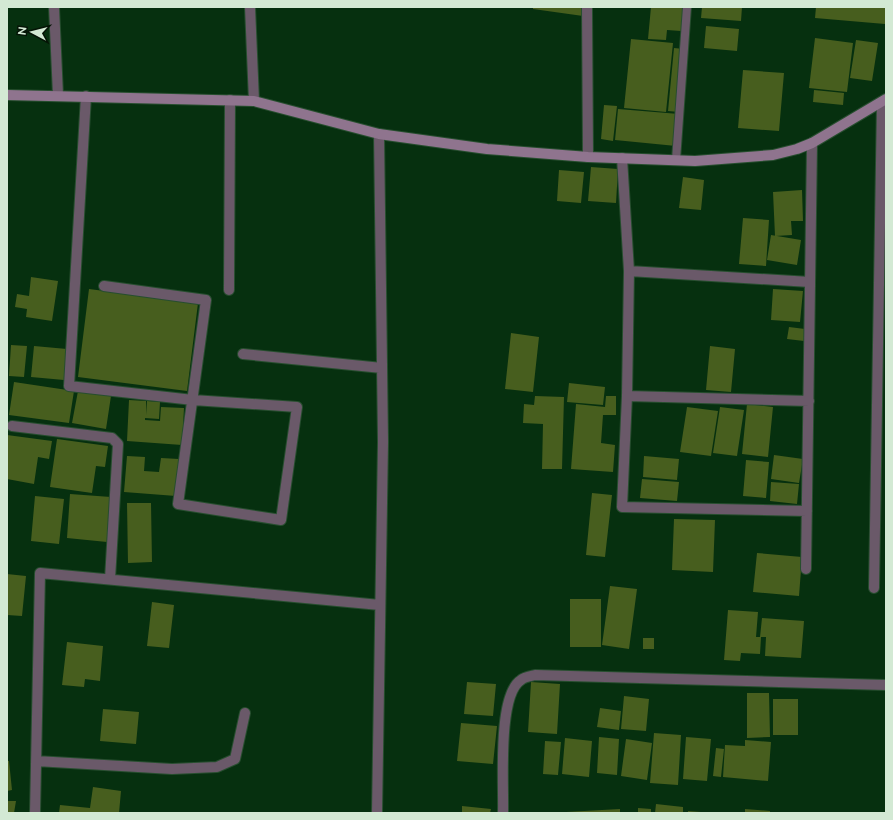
<svg xmlns="http://www.w3.org/2000/svg" width="893" height="820" viewBox="0 0 893 820" font-family="Raleway,sans-serif">
	<style>
		.building { fill: #475e1e }
		.lines { fill: none; stroke-linecap: round; stroke-linejoin: round }
		.lane-casing { stroke: #274e2f; stroke-width: 10 }
		.street-casing { stroke: #274e2f; stroke-width: 12 }
		.secondary-casing { stroke: #274e2f; stroke-width: 12 }
		.lane { stroke: #6a5969; stroke-width: 8 }
		.street { stroke: #6a5969; stroke-width: 10 }
		.secondary { stroke: #8f748e; stroke-width: 10 }
	</style>
	<rect width="100%" height="100%" fill="#06300f"/>
	<path class="building" d="M 533,7 L 584,7 L 583,16 L 533,9 Z
		M 651,7 L 683,7 L 681,31 L 667,30 L 666,40 L 648,39 Z
		M 702,7 L 742,7 L 741,21 L 701,18 Z
		M 816,7 L 886,7 L 885,24 L 815,18 Z
		M 706,26 L 739,29 L 737,51 L 704,48 Z
		M 815,38 L 853,43 L 847,92 L 809,88 Z
		M 631,39 L 673,43 L 666,112 L 624,108 Z
		M 856,40 L 878,43 L 872,81 L 850,78 Z
		M 674,48 L 684,49 L 679,112 L 668,111 Z
		M 743,70 L 784,73 L 779,131 L 738,128 Z
		M 814,90 L 844,93 L 843,105 L 813,102 Z
		M 604,105 L 617,106 L 613,141 L 601,139 Z
		M 618,109 L 679,114 L 676,146 L 615,140 Z
		M 591,167 L 618,169 L 616,203 L 588,201 Z
		M 559,170 L 584,172 L 581,203 L 557,201 Z
		M 683,177 L 704,180 L 701,210 L 679,208 Z
		M 802,190 L 803,221 L 791,221 L 792,235 L 775,236 L 773,192 Z
		M 743,218 L 769,220 L 766,266 L 739,264 Z
		M 771,235 L 801,240 L 797,265 L 767,260 Z
		M 31,277 L 58,281 L 52,321 L 26,317 L 27,309 L 15,307 L 17,294 L 29,296 Z
		M 89,289 L 198,303 L 187,391 L 78,377 Z
		M 773,289 L 803,291 L 800,322 L 771,320 Z
		M 789,327 L 805,329 L 804,341 L 787,339 Z
		M 511,333 L 539,337 L 533,392 L 505,389 Z
		M 11,345 L 27,346 L 24,377 L 9,376 Z
		M 34,346 L 67,349 L 64,380 L 31,377 Z
		M 710,346 L 735,349 L 731,392 L 706,390 Z
		M 14,382 L 74,391 L 69,423 L 9,415 Z
		M 569,383 L 605,387 L 603,405 L 567,402 Z
		M 78,391 L 111,396 L 106,429 L 72,423 Z
		M 535,396 L 564,397 L 562,469 L 542,469 L 543,424 L 523,423 L 524,404 L 534,405 Z
		M 606,396 L 616,396 L 616,415 L 603,415 L 601,443 L 615,445 L 613,472 L 571,469 L 576,404 L 605,407 Z
		M 129,400 L 146,401 L 146,415 L 147,401 L 160,402 L 159,419 L 145,418 L 145,420 L 160,421 L 161,407 L 184,408 L 182,445 L 127,441 Z
		M 747,404 L 773,407 L 768,457 L 742,454 Z
		M 687,407 L 718,411 L 711,456 L 680,452 Z
		M 720,407 L 744,410 L 737,456 L 713,453 Z
		M 7,435 L 52,441 L 49,459 L 38,457 L 34,484 L 7,479 Z
		M 57,439 L 108,446 L 105,467 L 96,466 L 92,493 L 50,487 Z
		M 774,455 L 803,459 L 799,483 L 771,479 Z
		M 127,456 L 145,457 L 144,471 L 159,472 L 161,458 L 179,459 L 176,496 L 124,492 Z
		M 644,456 L 679,459 L 677,480 L 643,477 Z
		M 746,460 L 769,462 L 766,498 L 743,496 Z
		M 642,479 L 679,482 L 677,501 L 640,498 Z
		M 771,482 L 799,484 L 797,504 L 770,501 Z
		M 592,493 L 612,495 L 605,557 L 586,555 Z
		M 70,494 L 111,497 L 107,542 L 67,538 Z
		M 35,496 L 64,499 L 59,544 L 31,541 Z
		M 127,503 L 151,503 L 152,562 L 128,563 Z
		M 674,519 L 715,520 L 713,572 L 672,570 Z
		M 757,553 L 802,557 L 799,596 L 753,592 Z
		M 7,574 L 26,576 L 22,616 L 7,615 Z
		M 610,586 L 637,589 L 629,649 L 602,645 Z
		M 570,599 L 601,599 L 601,647 L 570,647 Z
		M 152,602 L 174,605 L 169,648 L 147,646 Z
		M 728,610 L 758,612 L 756,637 L 761,637 L 760,654 L 741,653 L 740,661 L 724,660 Z
		M 762,618 L 804,621 L 801,658 L 765,656 L 766,637 L 760,637 Z
		M 643,638 L 654,638 L 654,649 L 643,649 Z
		M 67,642 L 103,646 L 100,681 L 85,679 L 84,687 L 62,685 Z
		M 467,682 L 496,684 L 493,716 L 464,714 Z
		M 531,682 L 560,684 L 557,734 L 528,732 Z
		M 747,693 L 769,693 L 770,737 L 747,738 Z
		M 624,696 L 649,699 L 646,731 L 621,729 Z
		M 773,699 L 798,699 L 798,735 L 773,735 Z
		M 600,708 L 621,711 L 619,730 L 597,727 Z
		M 103,709 L 139,712 L 136,744 L 100,741 Z
		M 461,723 L 497,726 L 493,764 L 457,761 Z
		M 654,733 L 681,735 L 678,785 L 650,783 Z
		M 599,737 L 619,739 L 617,775 L 597,773 Z
		M 686,737 L 711,739 L 707,781 L 683,779 Z
		M 565,738 L 592,741 L 589,777 L 562,774 Z
		M 626,739 L 652,743 L 647,780 L 621,776 Z
		M 745,740 L 771,742 L 768,781 L 723,777 L 725,745 L 745,746 Z
		M 545,741 L 561,742 L 558,775 L 543,774 Z
		M 716,748 L 724,749 L 721,777 L 713,776 Z
		M 7,761 L 9,761 L 12,790 L 7,791 Z
		M 93,787 L 121,791 L 119,813 L 59,813 L 60,805 L 90,808 Z
		M 7,801 L 16,801 L 14,813 L 7,813 Z
		M 656,804 L 683,807 L 683,813 L 655,813 Z
		M 462,806 L 491,809 L 490,813 L 462,813 Z
		M 638,808 L 651,809 L 651,813 L 638,813 Z
		M 620,809 L 620,813 L 566,813 L 566,812 Z
		M 745,809 L 770,811 L 770,813 L 745,813 Z
		M 688,811 L 701,812 L 701,813 L 688,813 Z"/>
	<g class="lines">
		<defs>
			<path id="lane" d="M 676,160 L 687,7"/>
			<path id="street" d="M 54,7 L 58,95
				M 250,7 L 254,101
				M 587,7 L 588,157
				M 86,96 L 69,386 L 193,400 L 297,407 L 281,520 L 178,504 L 206,300 L 104,286
				M 622,158 L 629,271 L 627,396 L 622,507 L 807,511
				M 629,271 L 810,282
				M 229,290 L 230,100
				M 243,354 L 382,368
				M 627,396 L 809,401
				M 12,426 L 112,438 L 118,444 L 110,579
				M 806,569 L 812,143
				M 874,588 L 882,102
				M 36,761 L 172,769 L 217,767 L 235,759 L 245,713
				M 35,813 L 40,573 L 380,605
				M 377,813 L 383,442 L 379,134
				M 503,813 C 504,786 497,695 521,680 C 524,677 531,676 535,675 L 886,685"/>
			<path id="secondary" d="M 7,95 L 254,101 L 379,134 L 487,149 L 588,157 L 695,161 L 773,155 L 797,149 L 812,143 L 886,99"/>
		</defs>
		<use href="#lane" class="lane-casing"/>
		<use href="#street" class="street-casing"/>
		<use href="#secondary" class="secondary-casing"/>
		<use href="#lane" class="lane"/>
		<use href="#street" class="street"/>
		<use href="#secondary" class="secondary"/>
	</g>
	<rect width="893" height="820" fill="none" stroke="#d3e9d4" stroke-width="16"/>
	<g transform="translate(32 32) rotate(277)" stroke="#051406" stroke-width="3" paint-order="stroke">
	<path d="M0-3L7 15L0 10L-7 15Z" fill="#d3e9d4"/>
	<text y="-6" font-size="11" font-weight="bold" text-anchor="middle" fill="#d3e9d4">N</text>
	</g>
</svg>
